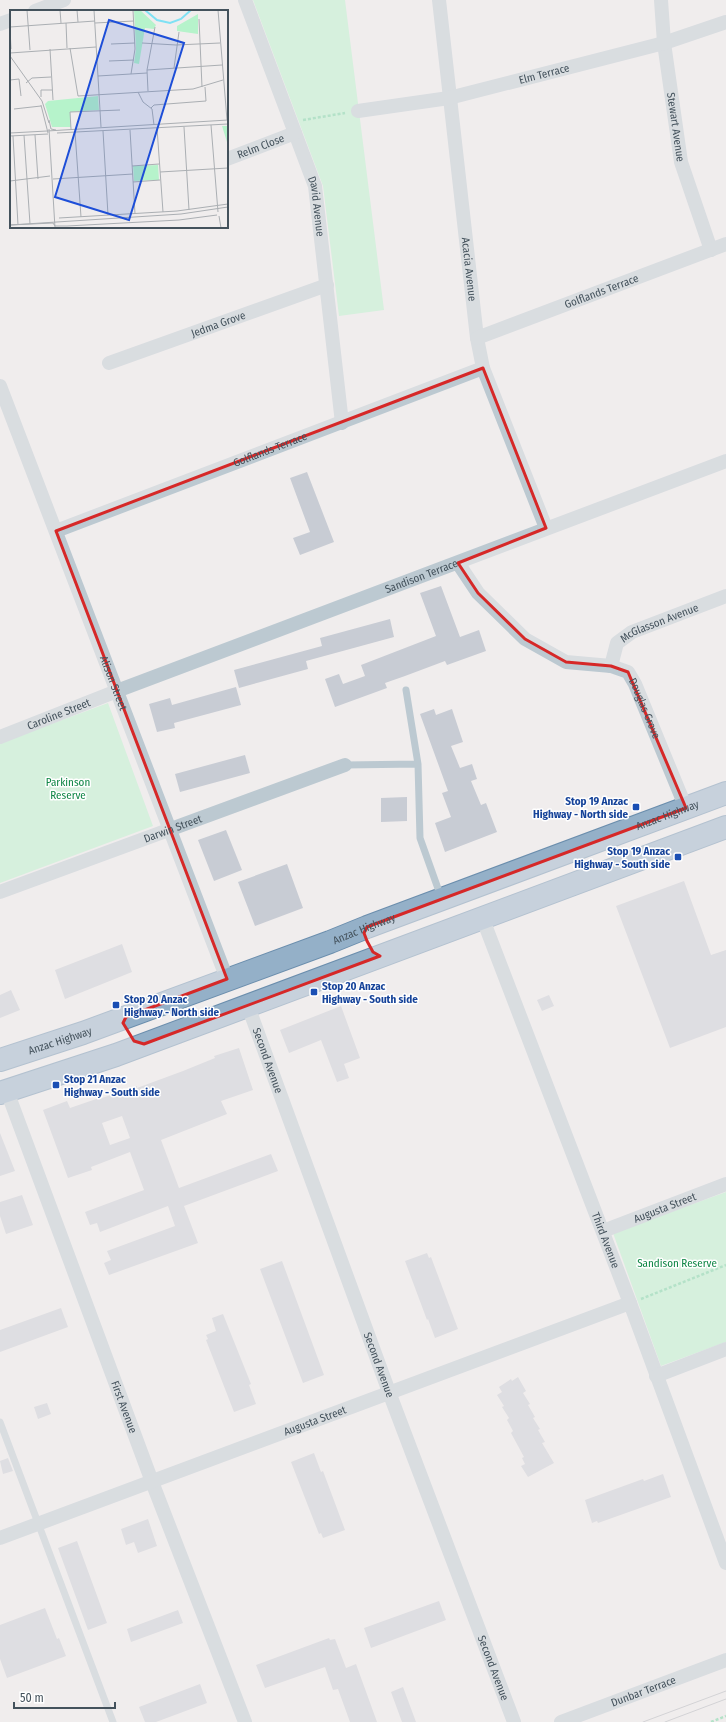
<svg xmlns="http://www.w3.org/2000/svg" width="726" height="1722" viewBox="0 0 726 1722" font-family="'Fira Sans Condensed',sans-serif">
	<style>
		.green { fill: #b6f3cb }
		.building { fill: #c8ccd4; fill-rule: evenodd }
		.lines { fill: none; stroke-linecap: round; stroke-linejoin: round }
		.trunk-casing { stroke: #6b8ead; stroke-width: 24 }
		.path { stroke: #6bd49b; stroke-width: 2.5; stroke-dasharray: 3 2; stroke-linecap: butt }
		.service { stroke: #bcc9d1; stroke-width: 7 }
		.minor { stroke: #bcc9d1; stroke-width: 14 }
		.trunk { stroke: #94b0c8; stroke-width: 22 }
		.tram { stroke: #afb3b9; stroke-width: 1 }
		.marked { fill: none; stroke: #d62828; stroke-width: 3; stroke-linejoin: round }
		.transit-dot { fill: #1a4fb4; stroke: #fff; stroke-width: 1.5 }
		.labels { text-anchor: middle; dominant-baseline: central; stroke-width: 3; stroke-linejoin: round; paint-order: stroke }
		.street-label { font-size: 11px; fill: #44525c; stroke: #fff }
		.park-label { font-size: 11px; fill: #0d8544; stroke: #fff }
		.transit-label { font-size: 11px; font-weight: bold; fill: #164399; stroke: #fff; text-anchor: start }
		.inset-river { fill: none; stroke: #7fe1f4; stroke-width: 2 }
		.inset-road { fill: none; stroke: #abafb3; stroke-width: 1 }
		.view { fill: #1d4ed8; fill-opacity: 0.15; stroke: #1d4ed8; stroke-width: 2 }
		.inset-edge { fill: none; stroke: #44525c; stroke-width: 2 }
	</style>
	<rect width="100%" height="100%" fill="#f0eded"/>
	<path class="green" d="M 253,0 L 345,0 L 384,310 L 339,316 L 323,186 Z
		M 108,703 L 153,826 L 0,883 L 0,743 Z
		M 726,1192 L 726,1342 L 661,1366 L 613,1233 Z"/>
	<path class="building" d="M 307,472 L 334,542 L 300,555 L 293,538 L 310,532 L 290,478 Z
		M 441,586 L 460,637 L 479,630 L 486,651 L 447,665 L 445,661 L 405,676 L 385,683 L 387,688 L 335,707 L 325,679 L 339,674 L 343,684 L 365,676 L 361,665 L 436,636 L 420,593 Z
		M 390,619 L 394,637 L 306,661 L 308,669 L 239,688 L 234,670 L 322,646 L 320,638 Z
		M 236,687 L 241,705 L 174,723 L 175,728 L 157,732 L 149,704 L 170,698 L 172,705 Z
		M 434,709 L 436,715 L 452,709 L 463,742 L 451,746 L 460,768 L 472,764 L 477,779 L 471,781 L 481,805 L 486,803 L 497,832 L 445,852 L 435,823 L 451,817 L 442,793 L 448,791 L 420,714 Z
		M 245,755 L 250,773 L 180,792 L 175,774 Z
		M 407,797 L 407,821 L 381,822 L 381,798 Z
		M 226,830 L 242,870 L 214,881 L 198,840 Z
		M 287,864 L 303,908 L 255,926 L 238,882 Z
		M 684,881 L 711,955 L 726,950 L 726,1027 L 670,1048 L 616,906 Z
		M 122,944 L 132,972 L 65,999 L 55,970 Z
		M 11,990 L 20,1010 L 0,1018 L 0,995 Z
		M 549,995 L 554,1006 L 542,1011 L 537,1000 Z
		M 341,1006 L 360,1058 L 344,1064 L 349,1078 L 337,1082 L 321,1040 L 289,1053 L 280,1030 Z
		M 239,1048 L 253,1090 L 221,1101 L 227,1114 L 161,1140 L 179,1188 L 271,1154 L 278,1171 L 184,1206 L 198,1243 L 109,1275 L 104,1263 L 111,1260 L 107,1251 L 175,1226 L 168,1206 L 100,1232 L 97,1223 L 90,1225 L 85,1212 L 144,1190 L 130,1152 L 91,1167 L 92,1170 L 68,1178 L 43,1110 L 67,1101 L 70,1108 L 102,1097 L 102,1098 L 137,1086 L 137,1088 L 183,1071 L 215,1058 L 214,1056 ZM 122,1116 L 130,1138 L 110,1145 L 102,1123 Z
		M 0,1133 L 15,1171 L 0,1176 Z
		M 22,1195 L 33,1225 L 6,1234 L 0,1216 L 0,1202 Z
		M 427,1253 L 429,1258 L 431,1257 L 458,1329 L 435,1338 L 428,1319 L 427,1320 L 405,1261 Z
		M 282,1261 L 324,1375 L 303,1383 L 260,1269 Z
		M 61,1308 L 68,1327 L 0,1352 L 0,1330 Z
		M 223,1314 L 251,1384 L 249,1385 L 256,1404 L 234,1412 L 206,1340 L 208,1339 L 206,1335 L 216,1331 L 212,1318 Z
		M 518,1377 L 526,1391 L 523,1393 L 530,1404 L 528,1405 L 535,1417 L 533,1418 L 540,1429 L 538,1430 L 545,1442 L 542,1443 L 554,1463 L 528,1477 L 521,1466 L 525,1464 L 522,1458 L 524,1457 L 511,1433 L 513,1431 L 507,1420 L 509,1418 L 502,1407 L 504,1406 L 497,1395 L 502,1392 L 499,1387 L 511,1379 L 512,1381 Z
		M 47,1403 L 51,1414 L 38,1419 L 34,1407 Z
		M 314,1453 L 321,1472 L 323,1471 L 345,1530 L 323,1538 L 321,1533 L 319,1534 L 291,1462 Z
		M 8,1458 L 13,1471 L 3,1474 L 0,1461 Z
		M 663,1474 L 671,1497 L 598,1523 L 597,1521 L 592,1523 L 585,1500 L 643,1479 L 644,1481 Z
		M 148,1519 L 157,1546 L 138,1553 L 134,1542 L 126,1545 L 121,1529 Z
		M 77,1541 L 107,1623 L 88,1630 L 58,1548 Z
		M 439,1601 L 446,1620 L 371,1648 L 364,1628 Z
		M 45,1608 L 57,1639 L 59,1638 L 66,1656 L 7,1678 L 0,1659 L 0,1625 Z
		M 178,1610 L 183,1623 L 131,1642 L 127,1629 Z
		M 329,1638 L 330,1640 L 335,1639 L 346,1668 L 356,1664 L 377,1722 L 350,1722 L 338,1689 L 333,1690 L 325,1667 L 265,1688 L 256,1665 Z
		M 200,1684 L 207,1703 L 156,1722 L 145,1722 L 139,1707 Z
		M 403,1687 L 416,1722 L 402,1722 L 391,1692 Z"/>
	<g class="lines">
		<defs>
			<g id="trunk">
				<path id="s20" d="M 0,1060 L 83,1033 L 330,942 L 367,927 L 726,793"/>
				<path d="M 0,1093 L 116,1055 L 726,827"/>
			</g>
		</defs>
		<use href="#trunk" class="trunk-casing"/>
		<path class="path" d="M 303,120 L 345,113
			M 641,1299 L 726,1265
			M 711,1722 L 726,1716"/>
		<path class="service" d="M 406,690 L 418,764
			M 345,765 L 418,764 L 420,838 L 441,897
			M 0,1422 L 113,1722"/>
		<g class="minor">
			<path id="s1" d="M 245,0 L 315,186 L 342,423"/>
			<path id="s2" d="M 439,0 L 477,338 L 483,368 L 546,528"/>
			<path id="s3" d="M 661,0 L 664,43 L 681,162 L 711,250"/>
			<path d="M 35,11 L 64,0"/>
			<path d="M 0,24 L 11,20"/>
			<path id="s4" d="M 358,111 L 449,98 L 664,43 L 726,22"/>
			<path id="s5" d="M 227,159 L 295,133"/>
			<path id="s6" d="M 477,338 L 726,244"/>
			<path id="s7" d="M 109,363 L 327,285"/>
			<path id="s8" d="M 0,386 L 227,979"/>
			<path id="s9" d="M 56,531 L 483,368"/>
			<path id="s10" d="M 458,563 L 478,593 L 525,639 L 566,662 L 611,666 L 628,672 L 635,684 L 686,808"/>
			<path id="s11" d="M 611,666 L 617,643 L 632,632 L 726,596"/>
			<path id="s12" d="M 0,737 L 122,689 L 726,461"/>
			<path id="s13" d="M 0,892 L 345,765"/>
			<path id="s14" d="M 482,917 L 630,1303 L 726,1563"/>
			<path id="s15" d="M 248,1006 L 392,1400 L 514,1722"/>
			<path id="s16" d="M 7,1091 L 154,1487 L 245,1722"/>
			<path id="s17" d="M 603,1231 L 726,1184"/>
			<path d="M 656,1376 L 726,1349"/>
			<path id="s18" d="M 0,1538 L 630,1303"/>
			<path id="s19" d="M 561,1722 L 726,1660"/>
		</g>
		<use href="#trunk" class="trunk"/>
		<path class="tram" d="M 643,1722 L 726,1691
			M 665,1722 L 726,1699"/>
	</g>
	<path d="M0 0H726V1722H0ZM 483,368 L 546,528 L 458,563 L 478,593 L 525,639 L 566,662 L 611,666 L 628,672 L 686,808 L 367,927 L 364,933 L 367,941 L 373,952 L 380,956 L 144,1044 L 134,1041 L 123,1023 L 126,1017 L 227,979 L 56,531 Z" fill="#f0eded" fill-opacity=".55" fill-rule="evenodd"/>
	<path class="marked" d="M 483,368 L 546,528 L 458,563 L 478,593 L 525,639 L 566,662 L 611,666 L 628,672 L 686,808 L 367,927 L 364,933 L 367,941 L 373,952 L 380,956 L 144,1044 L 134,1041 L 123,1023 L 126,1017 L 227,979 L 56,531 Z"/>
	<g class="transit-dot">
		<rect x="632" y="803" width="8" height="8" rx="2"/>
		<rect x="674" y="853" width="8" height="8" rx="2"/>
		<rect x="310" y="988" width="8" height="8" rx="2"/>
		<rect x="112" y="1001" width="8" height="8" rx="2"/>
		<rect x="52" y="1081" width="8" height="8" rx="2"/>
	</g>
	<g class="labels">
		<g class="street-label">
			<text stroke="none"><textPath href="#s4" startOffset="190">Elm Terrace</textPath></text>
			<text stroke="none"><textPath href="#s3" startOffset="128">Stewart Avenue</textPath></text>
			<text stroke="none"><textPath href="#s5" startOffset="36">Relm Close</textPath></text>
			<text stroke="none"><textPath href="#s1" startOffset="219">David Avenue</textPath></text>
			<text stroke="none"><textPath href="#s2" startOffset="271">Acacia Avenue</textPath></text>
			<text stroke="none"><textPath href="#s6" startOffset="133">Golflands Terrace</textPath></text>
			<text stroke="none"><textPath href="#s7" startOffset="116">Jedma Grove</textPath></text>
			<text stroke="none"><textPath href="#s9" startOffset="229">Golflands Terrace</textPath></text>
			<text stroke="none"><textPath href="#s12" startOffset="451">Sandison Terrace</textPath></text>
			<text stroke="none"><textPath href="#s11" startOffset="71">McGlasson Avenue</textPath></text>
			<text stroke="none"><textPath href="#s8" startOffset="318">Alison Street</textPath></text>
			<text stroke="none"><textPath href="#s10" startOffset="252">Douglas Grove</textPath></text>
			<text stroke="none"><textPath href="#s12" startOffset="63">Caroline Street</textPath></text>
			<text stroke="none"><textPath href="#s20" startOffset="711">Anzac Highway</textPath></text>
			<text stroke="none"><textPath href="#s13" startOffset="184">Darwin Street</textPath></text>
			<text stroke="none"><textPath href="#s20" startOffset="387">Anzac Highway</textPath></text>
			<text stroke="none"><textPath href="#s20" startOffset="63">Anzac Highway</textPath></text>
			<text stroke="none"><textPath href="#s15" startOffset="58">Second Avenue</textPath></text>
			<text stroke="none"><textPath href="#s17" startOffset="66">Augusta Street</textPath></text>
			<text stroke="none"><textPath href="#s14" startOffset="346">Third Avenue</textPath></text>
			<text stroke="none"><textPath href="#s15" startOffset="382">Second Avenue</textPath></text>
			<text stroke="none"><textPath href="#s16" startOffset="337">First Avenue</textPath></text>
			<text stroke="none"><textPath href="#s18" startOffset="336">Augusta Street</textPath></text>
			<text stroke="none"><textPath href="#s15" startOffset="706">Second Avenue</textPath></text>
			<text stroke="none"><textPath href="#s19" startOffset="88">Dunbar Terrace</textPath></text>
		</g>
		<g class="park-label">
			<text x="68" y="782">Parkinson<tspan x="68" dy="13">Reserve</tspan></text>
			<text x="677" y="1263">Sandison Reserve</text>
		</g>
		<g class="transit-label">
			<text x="628" y="801" text-anchor="end">Stop 19 Anzac<tspan x="628" dy="13">Highway - North side</tspan></text>
			<text x="670" y="851" text-anchor="end">Stop 19 Anzac<tspan x="670" dy="13">Highway - South side</tspan></text>
			<text x="322" y="986">Stop 20 Anzac<tspan x="322" dy="13">Highway - South side</tspan></text>
			<text x="124" y="999">Stop 20 Anzac<tspan x="124" dy="13">Highway - North side</tspan></text>
			<text x="64" y="1079">Stop 21 Anzac<tspan x="64" dy="13">Highway - South side</tspan></text>
		</g>
	</g>
	<g transform="translate(10 10)">
		<rect width="218" height="218" fill="#f0eded"/>
		<path d="M 124,0 L 130,0 L 146,15 L 144,19 L 135,18 L 129,54 L 124,53 L 126,39 ZM 188,4 L 188,24 L 167,21 L 167,16 ZM 88,86 L 89,100 L 60,102 L 61,117 L 42,117 L 35,94 L 38,91 ZM 212,116 L 218,116 L 218,156 L 217,132 ZM 148,155 L 149,170 L 124,171 L 123,156 Z" fill="#b6f3cb"/>
		<path class="inset-river" d="M 135,0 L 147,10 L 160,13 L 171,9 L 181,0"/>
		<path class="inset-road" d="M 17,0 L 20,40M 50,0 L 51,13M 67,0 L 68,12M 84,0 L 91,117M 208,0 L 217,110M 189,9 L 192,77M 56,13 L 57,38M 85,13 L 124,11M 0,17 L 85,11M 0,19 L 1,39M 132,33 L 166,35 L 210,33M 101,34 L 125,33M 60,38 L 68,86 L 183,79 L 213,70M 40,39 L 43,90M 0,43 L 86,37M 0,46 L 32,91 L 39,113M 99,51 L 124,50M 164,58 L 169,22M 137,60 L 212,55M 121,64 L 125,39 L 123,0M 88,66 L 137,63M 0,70 L 9,69 L 11,86M 16,73 L 22,68 L 41,67M 138,81 L 137,60 L 145,17M 128,82 L 133,92 L 142,99 L 144,115M 31,87 L 31,80 L 42,80M 31,95 L 38,123M 141,98 L 144,95 L 196,91 L 195,77M 4,99 L 31,96M 39,110 L 41,119 L 46,120M 201,115 L 208,202M 174,117 L 179,200M 147,118 L 153,202M 39,119 L 45,218M 61,119 L 60,102 L 110,100M 120,120 L 125,204M 37,121 L 218,110M 93,121 L 98,205M 65,122 L 71,207M 0,123 L 37,121M 47,123 L 218,114M 14,125 L 20,214M 25,125 L 28,169M 0,126 L 38,124M 3,126 L 8,215M 122,156 L 149,154M 150,162 L 218,158M 43,169 L 123,164M 0,171 L 40,166M 123,172 L 150,170M 209,206 L 211,218M 49,208 L 167,201 L 218,194M 43,213 L 45,216 L 57,216 L 169,210 L 207,205M 0,215 L 43,213M 0,215 L 171,204 L 218,197"/>
		<path class="view" d="M 99,10 L 174,33 L 119,210 L 45,187 Z"/>
		<rect width="218" height="218" class="inset-edge"/>
	</g>
	<path d="M14 1702v6h101v-6" fill="none" stroke="#44525c" stroke-width="2"/>
	<text x="20" y="1702" font-size="12" fill="#44525c" stroke="#ffffff" stroke-width="3" paint-order="stroke">50 m</text>
</svg>
